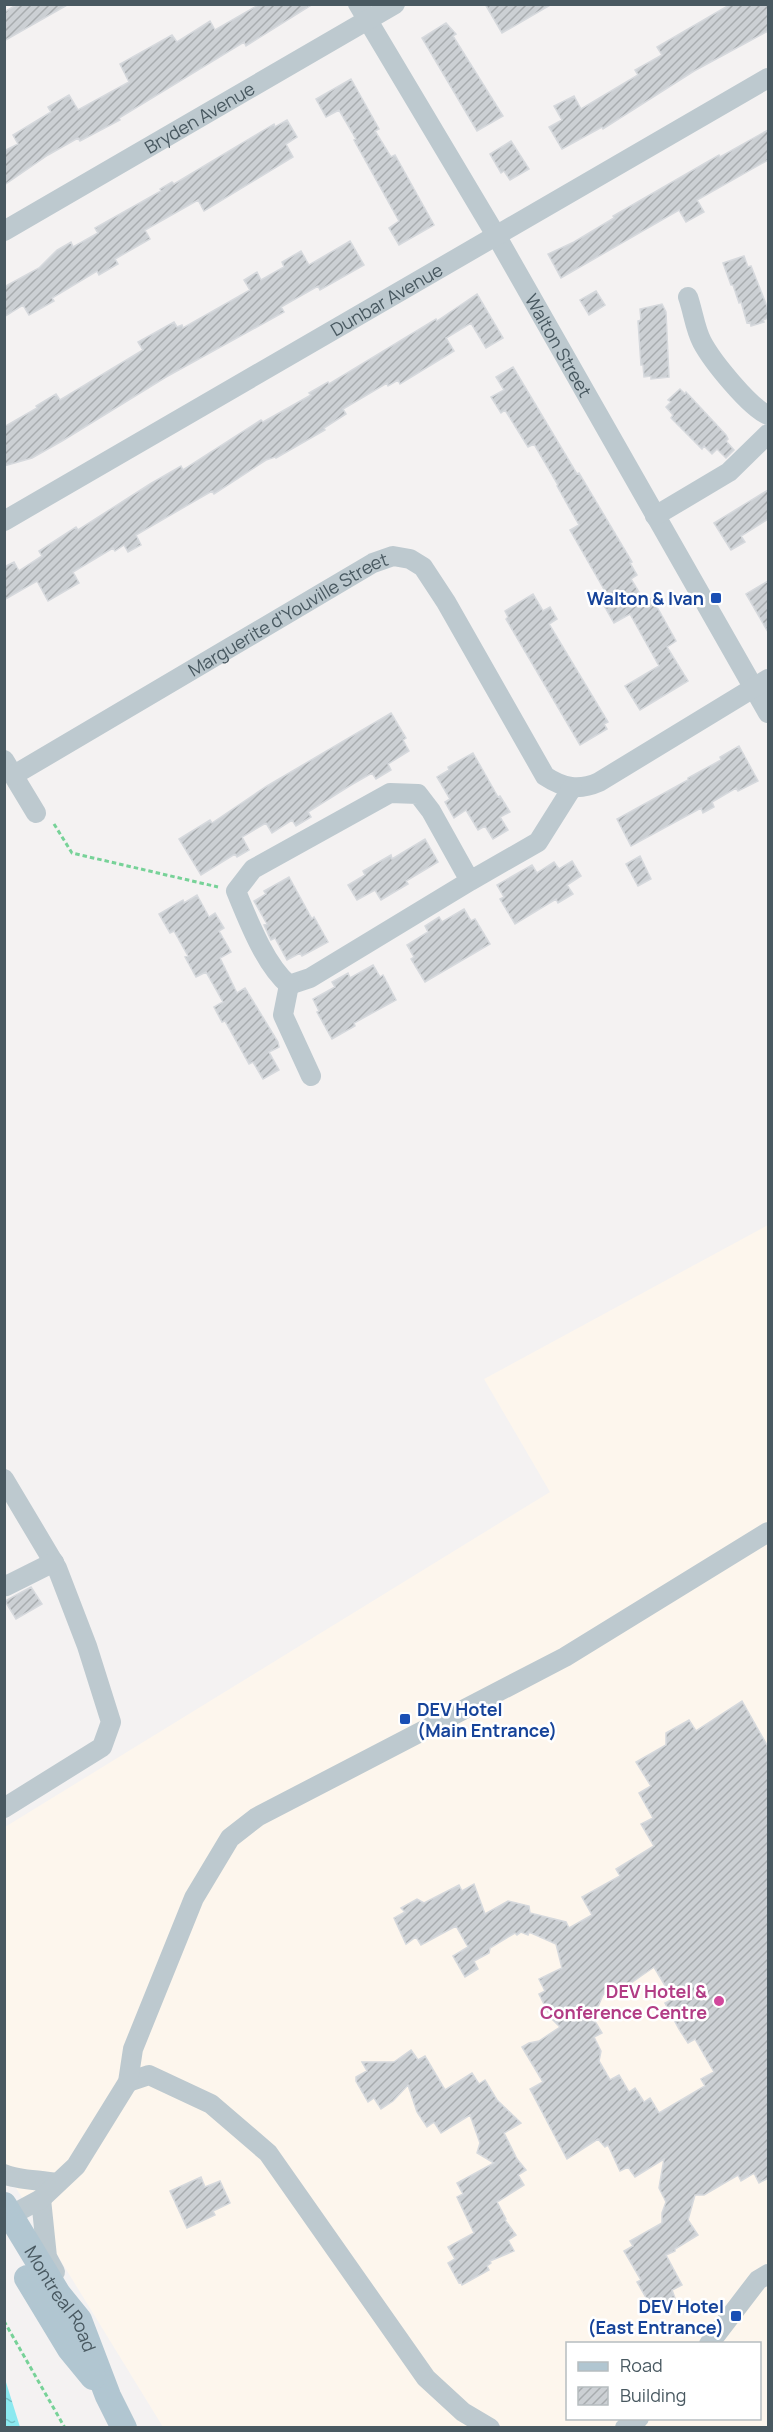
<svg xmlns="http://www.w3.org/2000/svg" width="773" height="2432" viewBox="0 0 773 2432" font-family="Manrope,sans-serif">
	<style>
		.commercial { fill: #fdf6ed; fill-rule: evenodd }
		.water { fill: url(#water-ripples) }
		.building { fill: url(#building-hatch); stroke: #d6d9dd; stroke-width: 1.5; fill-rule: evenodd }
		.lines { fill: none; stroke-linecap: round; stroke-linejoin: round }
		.path { stroke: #77d298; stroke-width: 3; stroke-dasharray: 4.5 3; stroke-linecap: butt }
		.minor { stroke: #bdc9cf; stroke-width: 20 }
		.major { stroke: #b1c6d1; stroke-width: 26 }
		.transit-dot { fill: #1a4fb4; stroke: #fff; stroke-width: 2 }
		.hotel-dot { fill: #d1479c; stroke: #fff; stroke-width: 2 }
		.labels { text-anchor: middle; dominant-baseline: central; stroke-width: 5; stroke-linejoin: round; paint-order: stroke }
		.street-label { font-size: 18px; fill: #495961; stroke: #fff }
		.transit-label { font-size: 18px; font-weight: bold; fill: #164399; stroke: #fff; text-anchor: end }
		.hotel-label { font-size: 18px; font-weight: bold; fill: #b23c85; stroke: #fff; text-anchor: end }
	</style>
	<defs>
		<pattern id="water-ripples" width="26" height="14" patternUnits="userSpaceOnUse" patternTransform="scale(1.5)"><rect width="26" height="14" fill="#8ce9f0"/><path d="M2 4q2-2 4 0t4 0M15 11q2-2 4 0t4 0" fill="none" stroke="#74c0c6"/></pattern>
		<pattern id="building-hatch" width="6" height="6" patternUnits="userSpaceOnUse" patternTransform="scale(1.5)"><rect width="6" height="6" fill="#ccd0d4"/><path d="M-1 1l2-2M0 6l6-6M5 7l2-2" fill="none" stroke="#a8acaf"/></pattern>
	</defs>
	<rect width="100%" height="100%" fill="#f4f2f2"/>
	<path class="commercial" d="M 768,1225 L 768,2427 L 163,2427 L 5,2170 L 5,1827 L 550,1492 L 484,1379 ZM 568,2344 L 760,2344 L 760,2418 L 568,2418 Z"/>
	<path class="water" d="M 5,2379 L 20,2427 L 5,2427 Z"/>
	<path class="building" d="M 18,4 L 69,4 L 4,41 L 4,12 Z
		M 260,4 L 313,4 L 246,46 L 244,42 L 119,118 L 120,120 L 80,141 L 78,138 L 48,155 L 4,185 L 4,151 L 18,144 L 13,135 L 51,112 L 48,107 L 69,95 L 78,110 L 129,82 L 120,64 L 172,35 L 177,42 L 210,21 L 215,30 Z
		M 485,4 L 552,4 L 502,33 Z
		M 731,4 L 768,4 L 768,31 L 694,71 L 603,129 L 602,127 L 562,149 L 549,127 L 562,120 L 554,106 L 574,96 L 581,109 L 638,75 L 635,70 L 662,55 L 657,47 Z
		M 446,23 L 456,34 L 453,36 L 503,116 L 477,131 L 422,38 Z
		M 351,79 L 379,129 L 375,131 L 391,157 L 395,155 L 434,225 L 399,245 L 389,228 L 399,221 L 354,140 L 356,139 L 339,110 L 326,117 L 316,99 Z
		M 287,120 L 297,137 L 286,144 L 293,157 L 204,211 L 198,200 L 145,230 L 150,239 L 115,259 L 118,264 L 99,275 L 97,271 L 52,298 L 54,301 L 29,315 L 23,305 L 4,317 L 4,287 L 39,268 L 57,250 L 71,242 L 73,247 L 98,233 L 95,228 L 161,191 L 160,189 L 172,182 L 174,184 L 274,124 L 275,127 Z
		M 768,130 L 768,160 L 697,200 L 704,212 L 686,222 L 679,210 L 561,278 L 548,254 L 574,242 L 614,218 L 613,216 L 719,155 L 720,157 Z
		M 511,141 L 529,169 L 510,180 L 504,171 L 501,173 L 490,154 Z
		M 350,241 L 364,265 L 320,290 L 318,286 L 281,307 L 284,312 L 166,377 L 62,441 L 32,458 L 4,466 L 4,427 L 37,408 L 36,406 L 56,394 L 60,400 L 143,350 L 138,342 L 174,322 L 177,327 L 182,325 L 183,328 L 250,290 L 244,280 L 257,272 L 261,280 L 284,267 L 282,262 L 301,251 L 309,265 Z
		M 744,256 L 748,267 L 751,266 L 768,309 L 768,318 L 763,320 L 764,322 L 751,326 L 750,322 L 747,323 L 741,302 L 739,303 L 733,285 L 731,285 L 723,263 Z
		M 596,291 L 605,305 L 589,315 L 580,300 Z
		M 477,294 L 503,338 L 486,348 L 471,323 L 446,338 L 454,351 L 400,384 L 398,380 L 388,386 L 387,383 L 343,409 L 346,414 L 324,428 L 325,430 L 276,458 L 275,457 L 266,460 L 214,494 L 212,491 L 136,535 L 141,545 L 128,552 L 124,545 L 115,551 L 113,548 L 73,572 L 79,583 L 48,601 L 37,581 L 4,600 L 4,567 L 14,562 L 19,571 L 42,556 L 39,551 L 76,527 L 78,530 L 150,484 L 181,466 L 183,470 L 261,420 L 263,422 L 311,395 L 309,393 L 328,382 L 329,384 L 436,319 L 437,321 Z
		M 662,304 L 666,312 L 669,377 L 651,379 L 651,376 L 644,377 L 643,365 L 641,365 L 638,321 L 641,320 L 640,309 Z
		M 513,367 L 577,474 L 579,473 L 632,562 L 630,563 L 637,575 L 631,579 L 645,602 L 652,598 L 676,641 L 667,647 L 688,681 L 640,710 L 625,686 L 659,666 L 630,614 L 614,623 L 602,602 L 609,598 L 570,530 L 579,525 L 557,486 L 558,485 L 534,444 L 528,447 L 505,410 L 501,413 L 491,397 L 504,390 L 496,377 Z
		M 680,389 L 685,394 L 686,392 L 726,435 L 728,439 L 726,441 L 734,450 L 726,458 L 717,449 L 712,454 L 704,446 L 702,449 L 671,418 L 673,415 L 666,407 L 671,402 L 668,400 Z
		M 768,490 L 768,519 L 741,536 L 745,542 L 731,550 L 714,523 Z
		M 768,581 L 768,632 L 746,594 Z
		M 533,594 L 543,611 L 550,607 L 557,619 L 549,624 L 608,722 L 604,724 L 607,729 L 580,745 L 506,619 L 508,617 L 505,611 Z
		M 391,713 L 406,738 L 403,740 L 409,751 L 388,764 L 391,770 L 376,779 L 372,773 L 351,785 L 308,812 L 311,817 L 296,826 L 292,820 L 272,833 L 266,823 L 242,837 L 249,850 L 237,857 L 235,854 L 201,875 L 179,839 L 210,820 L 212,823 L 267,786 Z
		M 739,746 L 758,781 L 738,791 L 736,788 L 712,802 L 714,807 L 703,813 L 701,808 L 631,846 L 617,819 L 688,780 L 688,778 L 721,760 L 720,757 Z
		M 473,753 L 498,797 L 500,796 L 510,812 L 500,817 L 508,830 L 493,839 L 485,826 L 478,830 L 466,810 L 454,818 L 445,802 L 450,799 L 437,777 L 449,770 L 448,767 Z
		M 425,839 L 438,862 L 406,881 L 408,884 L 381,900 L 375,890 L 357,900 L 348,885 L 365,875 L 363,871 L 391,855 L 392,859 Z
		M 640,856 L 651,879 L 638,886 L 626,864 Z
		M 572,861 L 581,876 L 567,885 L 573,894 L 558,903 L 556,899 L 515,924 L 500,899 L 504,897 L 497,885 L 532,865 L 537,873 L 554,862 L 559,869 Z
		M 289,877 L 312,919 L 314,917 L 328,942 L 302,956 L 300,953 L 287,960 L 275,938 L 271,940 L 264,925 L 267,924 L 254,901 L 266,894 L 264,891 Z
		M 197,895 L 209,917 L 215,913 L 224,928 L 219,931 L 231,952 L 220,958 L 237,993 L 245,988 L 278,1042 L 279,1047 L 269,1052 L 279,1070 L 263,1079 L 253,1062 L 249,1064 L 225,1021 L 222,1022 L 214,1007 L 223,1002 L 206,972 L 196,977 L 185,957 L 188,956 L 174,931 L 170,933 L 159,914 L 183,900 L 184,903 Z
		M 464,909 L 471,921 L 475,919 L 490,944 L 425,982 L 411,959 L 414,957 L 407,945 L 428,932 L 425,926 L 439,917 L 442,922 Z
		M 373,965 L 380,977 L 383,975 L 396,1000 L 354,1023 L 355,1026 L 332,1039 L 317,1012 L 319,1011 L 313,999 L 335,987 L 332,982 L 348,973 L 350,978 Z
		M 31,1587 L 42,1604 L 16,1619 L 5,1601 Z
		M 742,1701 L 768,1747 L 768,2178 L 759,2183 L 754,2173 L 741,2181 L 738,2175 L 704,2195 L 695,2195 L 688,2220 L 698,2235 L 675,2249 L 675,2251 L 666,2255 L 682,2285 L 672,2290 L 675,2298 L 652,2308 L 637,2282 L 641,2280 L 624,2251 L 633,2246 L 630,2241 L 662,2223 L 662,2213 L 666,2202 L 659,2188 L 664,2159 L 635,2177 L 628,2167 L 620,2171 L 608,2145 L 605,2147 L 598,2139 L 567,2159 L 530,2089 L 543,2082 L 522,2047 L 529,2043 L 539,2041 L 560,2027 L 551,2018 L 539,1994 L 545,1991 L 539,1979 L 562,1968 L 556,1944 L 529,1932 L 528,1935 L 521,1932 L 517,1935 L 515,1933 L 490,1948 L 489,1953 L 474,1961 L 478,1969 L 465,1977 L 453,1956 L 468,1947 L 456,1926 L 421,1945 L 416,1937 L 406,1944 L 394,1918 L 405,1912 L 401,1908 L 417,1899 L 424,1903 L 459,1885 L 462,1891 L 474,1884 L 485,1914 L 508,1901 L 529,1906 L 530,1913 L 566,1922 L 569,1928 L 592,1915 L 582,1897 L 620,1876 L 616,1869 L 654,1846 L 641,1824 L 653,1818 L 639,1793 L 651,1786 L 636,1762 L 666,1745 L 666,1733 L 689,1720 L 696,1731 ZM 654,1967 L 673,1999 L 665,2003 L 679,2029 L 688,2043 L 695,2039 L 714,2072 L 701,2079 L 705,2086 L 659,2113 L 650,2098 L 644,2102 L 635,2088 L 629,2092 L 619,2075 L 610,2080 L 599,2061 L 601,2051 L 594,2037 L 602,2033 L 593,2018 L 603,1995 L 615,1988 L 621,1990 Z
		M 411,2050 L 418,2060 L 425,2056 L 445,2090 L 472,2073 L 479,2084 L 485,2080 L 497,2100 L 521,2123 L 504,2133 L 517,2159 L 526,2170 L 518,2175 L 524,2185 L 497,2202 L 506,2219 L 505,2220 L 516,2235 L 508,2240 L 514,2251 L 490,2261 L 491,2263 L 487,2266 L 489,2270 L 462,2285 L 461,2282 L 459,2283 L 448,2263 L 455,2259 L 448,2247 L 474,2233 L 457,2197 L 463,2194 L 457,2183 L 494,2163 L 477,2153 L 480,2143 L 470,2115 L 441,2133 L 434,2122 L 427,2127 L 417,2112 L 408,2085 L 393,2101 L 381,2109 L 374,2098 L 368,2102 L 356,2081 L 356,2077 L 367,2071 L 362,2062 L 394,2062 Z
		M 201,2177 L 205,2187 L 220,2181 L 230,2203 L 213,2211 L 215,2215 L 187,2228 L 170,2191 Z"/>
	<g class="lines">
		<path class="path" d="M 54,824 L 72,853 L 218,887
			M 4,2321 L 65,2428"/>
		<g class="minor">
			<path id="s1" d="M 358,4 L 497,237 L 768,713"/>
			<path id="s2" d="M 4,231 L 395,4"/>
			<path d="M 688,297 C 693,311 695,329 702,342 C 712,361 750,408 768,415"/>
			<path d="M 655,516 L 729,472 L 768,434"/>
			<path id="s3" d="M 4,521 L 768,78"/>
			<path d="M 4,760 L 36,813"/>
			<path id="s4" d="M 14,775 L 373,563 L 393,556 L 410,559 L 423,567 L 446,602 L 545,776 C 563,788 579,791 599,782 L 768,679"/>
			<path d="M 470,881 L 431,811 L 418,794 L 390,793 L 253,869 L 236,891 C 248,920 265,965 289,985 L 310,978 L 470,881 L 538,842 L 572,788"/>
			<path d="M 289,985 L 283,1015 L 311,1076"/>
			<path d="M 4,1479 L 57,1568 L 87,1646 L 111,1722 L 102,1747 L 4,1808"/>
			<path d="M 4,1584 L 6,1586 L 54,1562"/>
			<path d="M 128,2082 L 149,2075 L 211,2104 L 268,2153 L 426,2378 L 463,2412 L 490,2428"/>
			<path d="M 4,2174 C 17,2180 41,2180 56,2183"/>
			<path d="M 41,2199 L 47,2257 L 55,2272"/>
			<path d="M 4,2219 L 41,2199 L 76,2166 L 128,2082 L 133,2049 L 194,1898 L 230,1838 L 257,1817 L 565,1657 L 768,1532"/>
			<path d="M 709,2344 L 758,2280 L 768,2274"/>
			<path d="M 625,2428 L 639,2418"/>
		</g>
		<g class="major">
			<path id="s5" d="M 4,2205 L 58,2294 L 79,2320 L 108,2396 L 124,2428"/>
			<path d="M 27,2278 L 70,2349 L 93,2377"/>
		</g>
	</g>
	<g class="transit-dot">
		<rect x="710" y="592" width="12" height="12" rx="3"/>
		<rect x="399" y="1713" width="12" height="12" rx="3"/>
		<rect x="730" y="2310" width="12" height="12" rx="3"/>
	</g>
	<circle class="hotel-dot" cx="719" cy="2001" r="6"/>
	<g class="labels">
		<g class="street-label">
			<text stroke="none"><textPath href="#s2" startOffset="226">Bryden Avenue</textPath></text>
			<text stroke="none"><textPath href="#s3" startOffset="442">Dunbar Avenue</textPath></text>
			<text stroke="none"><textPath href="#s1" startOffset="396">Walton Street</textPath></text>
			<text stroke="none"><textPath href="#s4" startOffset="318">Marguerite d'Youville Street</textPath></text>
			<text stroke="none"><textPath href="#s5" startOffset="110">Montreal Road</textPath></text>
		</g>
		<g class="transit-label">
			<text x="704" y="598">Walton &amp; Ivan</text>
			<text x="417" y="1709" text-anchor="start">DEV Hotel<tspan x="417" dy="21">(Main Entrance)</tspan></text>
			<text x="724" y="2306">DEV Hotel<tspan x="724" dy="21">(East Entrance)</tspan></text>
		</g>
		<g class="hotel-label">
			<text x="707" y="1991">DEV Hotel &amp;<tspan x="707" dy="21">Conference Centre</tspan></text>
		</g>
	</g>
	<rect width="773" height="2432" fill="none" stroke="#495961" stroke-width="12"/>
	<rect x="566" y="2342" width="195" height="78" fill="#ffffff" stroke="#b6bdc0" stroke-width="1.5"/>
	<rect x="578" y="2362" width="30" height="9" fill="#b1c6d1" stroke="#b6bdc0" stroke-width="1.5"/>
	<text x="620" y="2372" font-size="18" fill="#495961">Road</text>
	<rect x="578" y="2387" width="30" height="18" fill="url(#building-hatch)" stroke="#b6bdc0" stroke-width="1.5"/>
	<text x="620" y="2402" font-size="18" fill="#495961">Building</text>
</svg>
